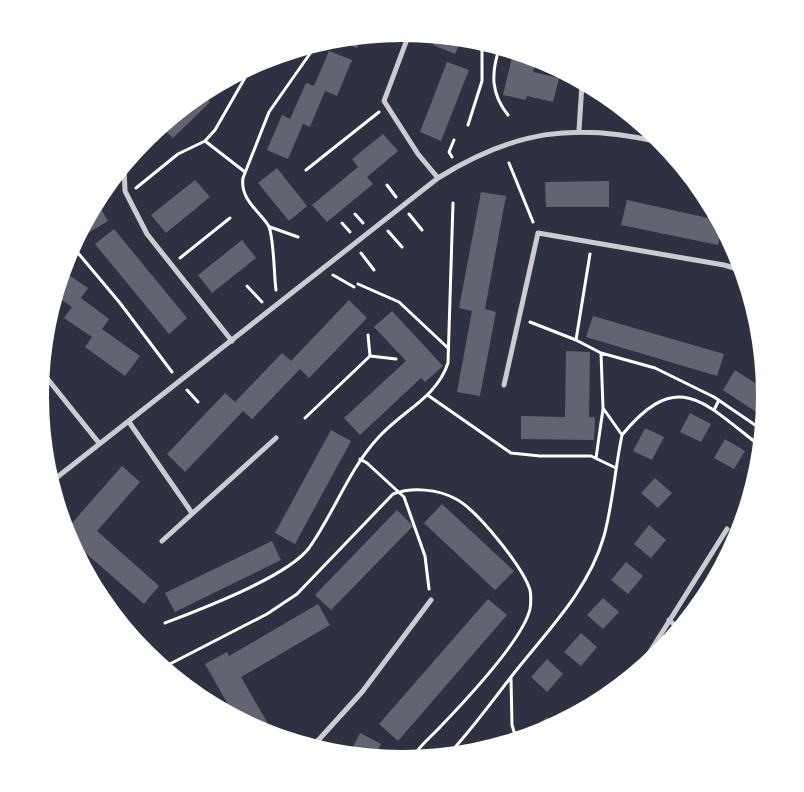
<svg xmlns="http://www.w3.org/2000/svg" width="804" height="792" viewBox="0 0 804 792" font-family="Signika,sans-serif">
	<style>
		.building { fill: #626471 }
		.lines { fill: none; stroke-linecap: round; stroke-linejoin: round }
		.path { stroke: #fff; stroke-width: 3 }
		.minor { stroke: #caccd0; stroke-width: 5 }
	</style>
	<rect width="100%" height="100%" fill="#2d3142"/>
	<path class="building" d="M 436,37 L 461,40 L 455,54 L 433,45 Z
		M 361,38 L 357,48 L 337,40 Z
		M 329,51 L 352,60 L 337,96 L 325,91 L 310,127 L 303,124 L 288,159 L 267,150 L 282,115 L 290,119 L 306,83 L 314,86 Z
		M 513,53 L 536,60 L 533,72 L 559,78 L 553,102 L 527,96 L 526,100 L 503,95 Z
		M 447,62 L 469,70 L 441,141 L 420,132 Z
		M 202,94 L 210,102 L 173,138 L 161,127 Z
		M 383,134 L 398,151 L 367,177 L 373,184 L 327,222 L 312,205 L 358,167 L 352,159 Z
		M 277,168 L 307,206 L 289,221 L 258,183 Z
		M 195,180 L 210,197 L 166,233 L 151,215 Z
		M 609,181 L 609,207 L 546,207 L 545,182 Z
		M 481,192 L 506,196 L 485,309 L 496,312 L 480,396 L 457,392 L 472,311 L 459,308 Z
		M 627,200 L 717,220 L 722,229 L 718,245 L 621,225 Z
		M 97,202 L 108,221 L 88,233 L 84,227 Z
		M 114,229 L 187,318 L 169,334 L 95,244 Z
		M 242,240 L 256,258 L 212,293 L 198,275 Z
		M 63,271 L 88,288 L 81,298 L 109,319 L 102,329 L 140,356 L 125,376 L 85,347 L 92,337 L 64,318 L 72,307 L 56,296 Z
		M 349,300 L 367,318 L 309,378 L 300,369 L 252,419 L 243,411 L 185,472 L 167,454 L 225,393 L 235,402 L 282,353 L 291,361 Z
		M 392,311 L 443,366 L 425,382 L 421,378 L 360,435 L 344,418 L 406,361 L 374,327 Z
		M 593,316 L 724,354 L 717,376 L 586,337 Z
		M 566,351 L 590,352 L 589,417 L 595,417 L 594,440 L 521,439 L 521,416 L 565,417 Z
		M 735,370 L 764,389 L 762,416 L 723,390 Z
		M 690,413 L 711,424 L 701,442 L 680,432 Z
		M 645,428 L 664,437 L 652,460 L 633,451 Z
		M 331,430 L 351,441 L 295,544 L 275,533 Z
		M 725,439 L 745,451 L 734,469 L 714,458 Z
		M 122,466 L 140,482 L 97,531 L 159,586 L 144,604 L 81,549 L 78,552 L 76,550 L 66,530 Z
		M 756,467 L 757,468 L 753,480 L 750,478 Z
		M 655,478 L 672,493 L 658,508 L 641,493 Z
		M 442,504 L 514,571 L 495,590 L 424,523 Z
		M 397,510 L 413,526 L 331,610 L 315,595 Z
		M 649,525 L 666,540 L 651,558 L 634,544 Z
		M 272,541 L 281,560 L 175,612 L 165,593 Z
		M 626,562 L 643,576 L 628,594 L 611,580 Z
		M 603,598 L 619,612 L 603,629 L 587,615 Z
		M 488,599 L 507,615 L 398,741 L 379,724 Z
		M 318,604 L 330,625 L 241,677 L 274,734 L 234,715 L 205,664 L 227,652 L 229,656 Z
		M 581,633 L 597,647 L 581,666 L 564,652 Z
		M 547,659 L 563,674 L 547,692 L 531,677 Z
		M 547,717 L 553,724 L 530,734 L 528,732 Z
		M 360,733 L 381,744 L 374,756 L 350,753 Z"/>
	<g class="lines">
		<path class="path" d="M 499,49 C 491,74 491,94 508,115
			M 468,125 L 482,81 L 482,43
			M 205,141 L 245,172
			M 452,157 L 449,152 L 454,140
			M 509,163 L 533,222
			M 306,170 L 379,112
			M 387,185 L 396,197
			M 136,188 L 178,154 L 205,141 L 215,130 L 250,69
			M 355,214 L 363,223
			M 409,214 L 422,230
			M 342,223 L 350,232
			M 270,227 L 298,237
			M 388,231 L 402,247
			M 73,247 L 120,303 L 172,372
			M 361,253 L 374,270
			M 180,258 L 230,218
			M 333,275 L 354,287
			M 358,284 L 399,302 L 448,348
			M 247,286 L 262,302
			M 276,290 C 274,278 274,233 268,225 C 258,210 240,199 243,178 L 269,112 L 316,45
			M 368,335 L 370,356
			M 576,340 L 590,254
			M 601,353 L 655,368 L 714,397 L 761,429
			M 187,390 L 198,402
			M 429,396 L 511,453 L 540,456 L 591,456 L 616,468
			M 714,410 L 719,400
			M 305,418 L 370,356 L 396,359
			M 622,435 C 678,367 704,403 759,445
			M 596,458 L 603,409
			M 360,459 L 367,463 L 404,497 L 425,556 L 429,589
			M 165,623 C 201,609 287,577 309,548 C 334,513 348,471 377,439 C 401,411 436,399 448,363 L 453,203
			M 164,667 L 267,614 L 297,594 L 393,494 C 412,487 438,489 456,499 C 477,510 523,567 530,590 C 531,594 531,604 530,609 C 523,640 464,702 441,726 C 432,736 419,746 413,757
			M 511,678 L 512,725 L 516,738
			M 449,754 C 472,729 490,704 511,677 C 545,633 588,592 604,536 C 613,503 615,468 622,435 L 603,408 L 601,353 L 576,340 L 530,322"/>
		<path class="minor" d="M 409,34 L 384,101 L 418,154 L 438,178
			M 579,130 L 582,84
			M 124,167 L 125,191 L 147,234 L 232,341
			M 42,372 L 99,443
			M 504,385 L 538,233 L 724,265 L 741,270
			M 129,422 L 192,513
			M 51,482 L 438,178 C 514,131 573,122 660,142
			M 162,541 L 276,438
			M 669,620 L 678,628
			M 641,666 L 727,529
			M 313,746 L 362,692 L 431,600"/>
	</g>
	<path d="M0 0H804V792H0ZM402 42H403A353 353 0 0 1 756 395V397A353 353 0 0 1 403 750H402A353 353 0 0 1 49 397V395A353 353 0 0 1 402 42Z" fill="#fff" fill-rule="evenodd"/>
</svg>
